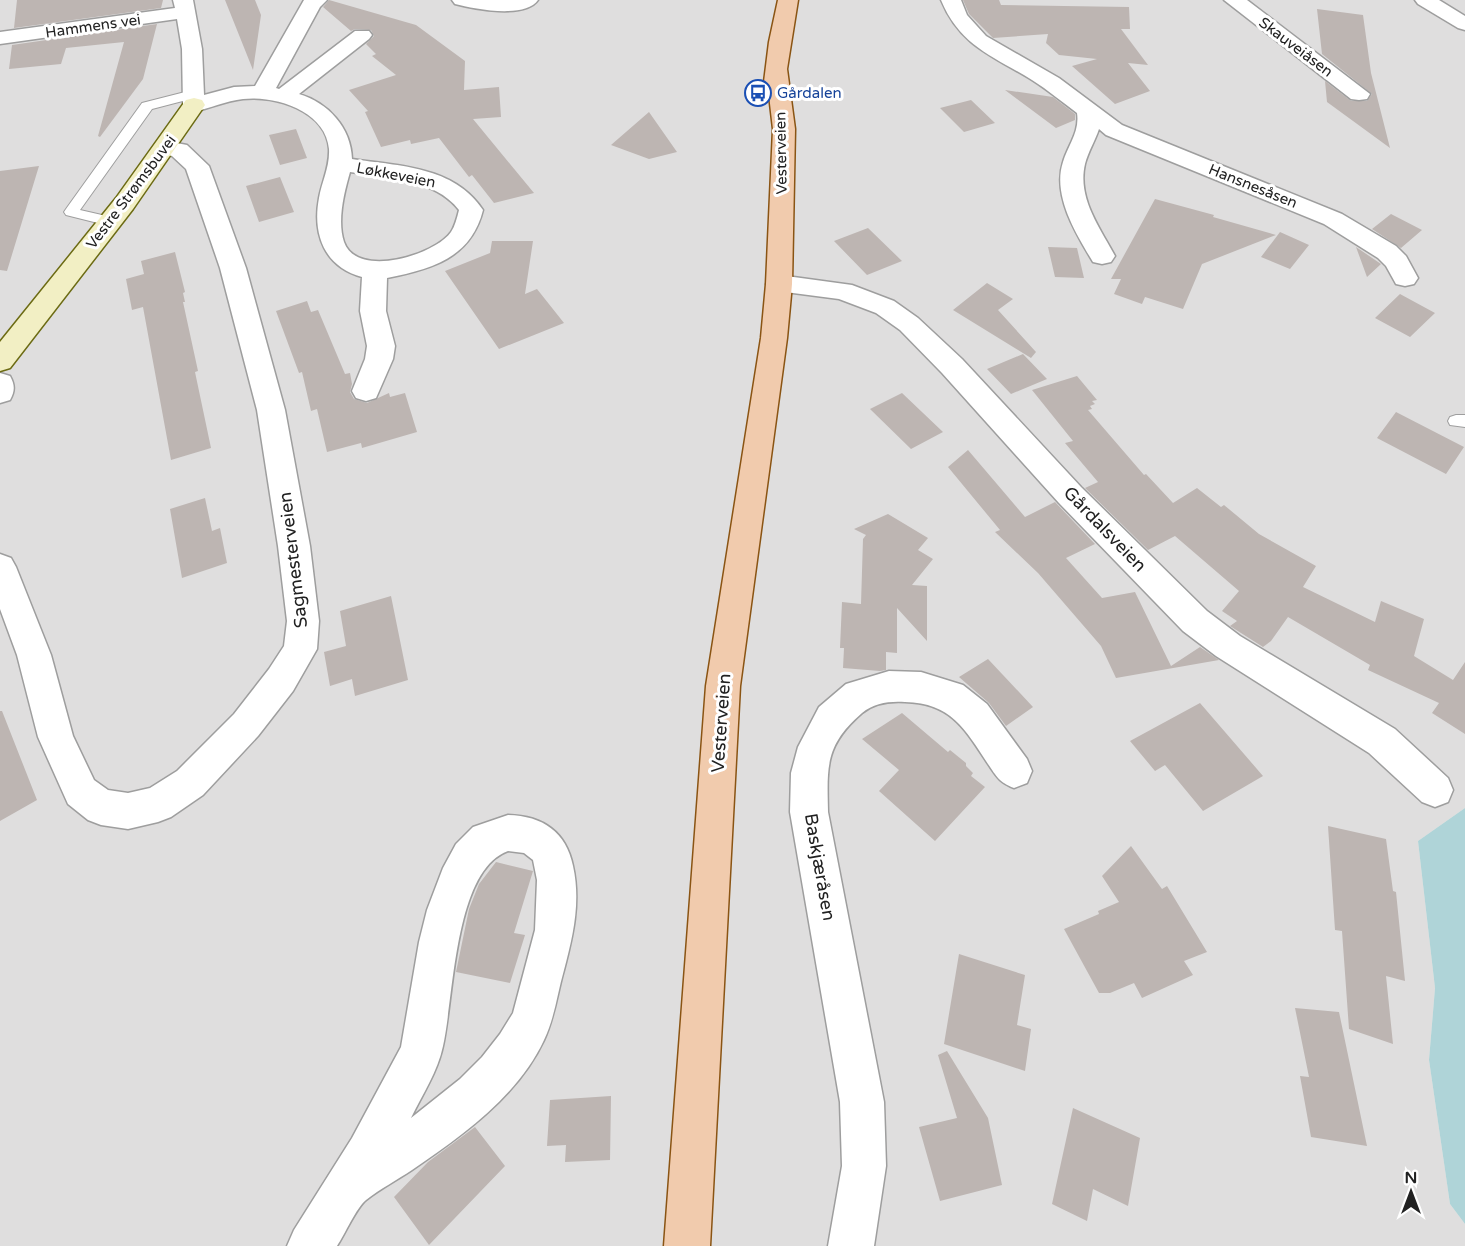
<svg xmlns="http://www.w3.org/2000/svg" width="1465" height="1246" viewBox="0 0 1465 1246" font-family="'Varela Round',sans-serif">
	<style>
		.residential { fill: #dfdede }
		.water { fill: #afd4d8 }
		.building { fill: #bdb5b2 }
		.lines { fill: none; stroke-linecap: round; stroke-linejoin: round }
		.service-casing { stroke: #9e9e9e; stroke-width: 2 }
		.minor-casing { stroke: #9e9e9e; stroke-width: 3 }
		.secondary-casing { stroke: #6c6b13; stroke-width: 3 }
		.primary-casing { stroke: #8a5413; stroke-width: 3 }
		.service { fill: #fff; fill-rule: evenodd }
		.minor { fill: #fff; fill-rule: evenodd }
		.secondary { fill: #f2efc4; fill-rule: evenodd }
		.primary { fill: #f1cbad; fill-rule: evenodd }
		.labels { text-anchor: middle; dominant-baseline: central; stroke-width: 6; stroke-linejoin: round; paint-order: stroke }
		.far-street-label { font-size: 15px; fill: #212121; stroke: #fff }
		.far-transit-label { font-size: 15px; fill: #164399; stroke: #fff; text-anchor: start }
		.street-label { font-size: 18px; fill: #212121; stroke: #fff }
	</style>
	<rect width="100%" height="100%" fill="#f0ede9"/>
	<path class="residential" d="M 0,0 L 1465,0 L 1465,808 L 1418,841 L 1435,988 L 1429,1060 L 1450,1204 L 1465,1224 L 1465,1246 L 0,1246 Z"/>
	<path class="water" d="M 1465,808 L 1465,1224 L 1450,1204 L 1429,1060 L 1435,988 L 1418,841 Z"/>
	<path class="building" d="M 17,0 L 163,0 L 161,8 L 14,28 Z
		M 225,0 L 255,0 L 261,15 L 253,70 Z
		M 329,0 L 416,25 L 465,61 L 464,90 L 499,87 L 501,117 L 473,119 L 534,193 L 494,203 L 472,175 L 469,177 L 439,138 L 411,144 L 410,140 L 381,147 L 365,112 L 368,111 L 349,90 L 396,75 L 372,56 L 376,54 L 366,44 L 374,36 L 371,30 L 355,29 L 351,31 L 323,7 Z
		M 963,0 L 999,0 L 1001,5 L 1129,7 L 1130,29 L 1121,29 L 1148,65 L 1128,63 L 1150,91 L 1115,104 L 1072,66 L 1097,59 L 1059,55 L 1046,43 L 1048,34 L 993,38 L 969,14 Z
		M 1317,9 L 1363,15 L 1371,73 L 1390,148 L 1327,102 L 1325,81 L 1351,101 L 1367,101 L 1372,94 L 1322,54 Z
		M 157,24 L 143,79 L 100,137 L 98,136 L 124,42 L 66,48 L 61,64 L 9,69 L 12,45 Z
		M 1005,90 L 1053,97 L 1075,114 L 1075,120 L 1056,128 Z
		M 971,100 L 995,123 L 964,132 L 940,108 Z
		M 649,112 L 677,152 L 649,159 L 611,145 Z
		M 296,129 L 307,158 L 280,165 L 269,135 Z
		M 39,166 L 7,271 L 0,270 L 0,171 Z
		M 280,177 L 294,212 L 259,222 L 246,186 Z
		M 1155,199 L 1214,215 L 1213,217 L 1276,235 L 1202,264 L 1183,309 L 1145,297 L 1142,304 L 1114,294 L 1121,279 L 1111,279 Z
		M 1391,214 L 1422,230 L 1401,248 L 1372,229 Z
		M 868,228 L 902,261 L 867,275 L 834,241 Z
		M 1280,232 L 1309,245 L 1290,269 L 1261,257 Z
		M 492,241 L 533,241 L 525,294 L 537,289 L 564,323 L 499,349 L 445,271 L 490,253 Z
		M 1048,247 L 1077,248 L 1084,278 L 1055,277 Z
		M 1356,247 L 1381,264 L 1367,277 Z
		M 175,252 L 185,292 L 183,293 L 185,302 L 183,302 L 198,371 L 195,372 L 211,448 L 171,460 L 143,307 L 132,310 L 126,279 L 144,274 L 141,261 Z
		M 987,283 L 1013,299 L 998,310 L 1036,352 L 1031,358 L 953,310 Z
		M 1400,294 L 1435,313 L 1410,337 L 1375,318 Z
		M 307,301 L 311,312 L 318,310 L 345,374 L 350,373 L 352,384 L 350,392 L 354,399 L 367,403 L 389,393 L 390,397 L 405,393 L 417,432 L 362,448 L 361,443 L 327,452 L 317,409 L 311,411 L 302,372 L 299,373 L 276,311 Z
		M 1023,354 L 1047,379 L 1011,394 L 987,369 Z
		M 1077,376 L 1097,400 L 1092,401 L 1095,404 L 1090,406 L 1092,409 L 1088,410 L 1144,475 L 1146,474 L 1173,503 L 1197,488 L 1221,507 L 1224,505 L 1259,534 L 1316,566 L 1303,587 L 1375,622 L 1381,601 L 1424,619 L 1414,656 L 1453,680 L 1465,662 L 1465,734 L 1432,713 L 1439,703 L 1368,670 L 1370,665 L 1288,617 L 1271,641 L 1263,647 L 1230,626 L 1237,621 L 1222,611 L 1239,591 L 1175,536 L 1148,550 L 1085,488 L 1098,482 L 1065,443 L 1073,441 L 1032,390 Z
		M 902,393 L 943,432 L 911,449 L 870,409 Z
		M 1396,412 L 1464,447 L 1446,474 L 1377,438 Z
		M 968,450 L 1025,517 L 1055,502 L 1095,544 L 1066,558 L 1102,598 L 1135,592 L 1171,666 L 1200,647 L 1219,660 L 1116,678 L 1101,646 L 1038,573 L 995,532 L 1000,530 L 948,467 Z
		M 205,498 L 212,531 L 220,528 L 227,563 L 182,578 L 170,509 Z
		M 888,514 L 928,538 L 918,550 L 933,559 L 912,585 L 927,586 L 927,641 L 897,608 L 897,653 L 886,652 L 886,670 L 880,671 L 843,668 L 844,648 L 840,648 L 842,602 L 861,604 L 863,539 L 866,535 L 854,529 Z
		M 391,596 L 408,680 L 355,696 L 352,679 L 330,686 L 324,652 L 346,646 L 340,611 Z
		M 988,659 L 1033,707 L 1006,726 L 989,703 L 959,677 Z
		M 1200,703 L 1263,776 L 1203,811 L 1165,765 L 1155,771 L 1130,741 Z
		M 0,711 L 2,711 L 37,800 L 0,821 Z
		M 902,713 L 948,752 L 950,750 L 966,763 L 966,766 L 973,773 L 971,776 L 985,787 L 935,841 L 879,791 L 899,770 L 862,739 Z
		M 1328,826 L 1386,839 L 1393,891 L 1396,892 L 1405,981 L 1386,976 L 1393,1044 L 1349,1029 L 1342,931 L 1335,930 Z
		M 1131,846 L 1162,889 L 1167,886 L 1207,952 L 1184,961 L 1193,975 L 1142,998 L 1134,983 L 1110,993 L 1099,993 L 1064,929 L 1099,914 L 1098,911 L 1119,902 L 1102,876 Z
		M 496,862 L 533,871 L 514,933 L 525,935 L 510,983 L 456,972 L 469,909 L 479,884 Z
		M 959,954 L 1025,975 L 1017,1025 L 1031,1029 L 1025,1071 L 944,1044 Z
		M 1295,1008 L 1339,1012 L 1367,1146 L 1311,1137 L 1300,1076 L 1309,1077 Z
		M 947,1051 L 988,1118 L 1002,1185 L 940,1201 L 919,1127 L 957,1118 L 938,1055 Z
		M 611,1096 L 610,1160 L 565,1162 L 566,1145 L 547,1146 L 550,1100 Z
		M 1073,1108 L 1140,1138 L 1128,1206 L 1093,1189 L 1087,1221 L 1052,1204 Z
		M 475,1127 L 505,1166 L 429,1245 L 394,1197 L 428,1162 Z"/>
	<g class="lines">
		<defs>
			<path id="service" d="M 193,90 L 199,94 L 198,97 L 152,109 L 80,210 L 115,218 L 117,221 L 115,224 L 110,226 L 66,215 L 64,212 L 66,209 L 142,103 Z
				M 1456,415 L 1465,415 L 1465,427 L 1450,425 L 1448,421 L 1450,417 Z"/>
			<path id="minor" d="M 173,0 L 193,0 L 202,49 L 204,95 L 234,87 L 255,86 L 304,0 L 327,0 L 320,7 L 276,88 L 279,89 L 355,31 L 369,31 L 372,35 L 369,39 L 299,94 C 328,103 351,127 352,159 C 399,166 454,166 483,210 C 471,258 432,269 387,278 L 386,311 L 395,346 L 393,359 L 376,398 L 366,401 L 356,398 L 352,391 L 365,359 L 367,346 L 360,311 L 362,277 C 325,267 312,235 319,198 C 322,181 330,167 329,149 C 326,111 275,95 243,99 C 226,101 210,108 194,112 L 186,110 L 183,105 L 182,49 L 177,19 L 0,44 L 0,32 L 175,8 ZM 350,172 C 387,178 434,178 459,210 C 457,218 455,226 451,232 C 435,255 357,279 344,242 C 337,221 344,193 350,172 Z
				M 452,0 L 538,0 C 525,19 474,9 455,4 Z
				M 941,0 L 961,0 L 967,15 L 986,36 L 1059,78 L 1122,125 L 1342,214 L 1396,246 L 1406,256 L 1418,278 L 1414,284 L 1405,286 L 1396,284 L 1386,266 L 1378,258 L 1324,224 L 1106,135 L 1099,129 C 1095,141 1088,152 1085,164 C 1077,198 1100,228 1115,256 L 1111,262 L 1102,264 L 1093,262 C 1076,234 1052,195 1063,162 C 1068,145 1080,132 1077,113 C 1062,102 1048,90 1032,80 C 993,56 960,46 941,0 Z
				M 1224,0 L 1247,0 L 1370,94 L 1367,99 L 1359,100 L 1351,99 Z
				M 1415,0 L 1439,0 L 1465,16 L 1465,30 L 1458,28 L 1418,4 Z
				M 166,141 L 187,145 L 209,166 L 246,268 L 285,410 L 310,546 L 319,621 L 317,649 L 293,691 L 258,736 L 203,795 L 171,817 L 158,822 L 128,829 L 101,825 L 88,820 L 68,804 L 38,737 L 17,655 L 0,609 L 0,554 L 11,558 L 16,567 L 51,655 L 73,736 L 94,780 L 108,790 L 128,793 L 150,788 L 177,771 L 234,714 L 269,669 L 284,646 L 287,621 L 278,546 L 257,410 L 220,268 L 186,169 L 172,156 L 158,153 L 155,148 L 158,143 Z
				M 779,275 L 852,285 L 894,301 L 918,318 L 962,359 L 1081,487 L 1207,611 L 1240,636 L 1395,729 L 1448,778 L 1453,790 L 1448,802 L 1435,807 L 1422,802 L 1369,753 L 1216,656 L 1183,631 L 1059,503 L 942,373 L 900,330 L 876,313 L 839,299 L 770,290 L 766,284 L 770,278 Z
				M 0,373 L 10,376 C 15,385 15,391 10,400 L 0,403 Z
				M 889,671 L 921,672 L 963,685 L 987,704 L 1027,759 L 1032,771 L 1027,783 L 1014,788 C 999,782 997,777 988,764 C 965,729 951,703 905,702 C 889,701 874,703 862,713 C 825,745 827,766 828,812 L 884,1102 L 886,1166 L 874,1246 L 828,1246 L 842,1166 L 840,1102 L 790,812 L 791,773 L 798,747 L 819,707 L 846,684 Z
				M 508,815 C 543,816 566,832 573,866 C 581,902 573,936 564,970 C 557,994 555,1017 544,1040 C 518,1096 462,1136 412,1170 C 397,1180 380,1189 366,1200 C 356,1208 345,1234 337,1246 L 287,1246 L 294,1230 L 352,1138 L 401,1047 L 419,942 L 427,910 L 443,868 L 456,844 L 473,827 ZM 508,851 L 524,853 L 533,860 L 537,880 L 535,930 L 513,1013 L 500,1034 L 482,1057 L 460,1079 L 411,1118 C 422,1095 438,1071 443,1046 C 454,998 454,870 508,851 Z"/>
			<path id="secondary" d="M 194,98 L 202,100 L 205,105 L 133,209 L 10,368 L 0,371 L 0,342 L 116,198 L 186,100 Z"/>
			<path id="primary" d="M 778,0 L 798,0 L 787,69 L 795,129 L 792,284 L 787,338 L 740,686 L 710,1246 L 664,1246 L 706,686 L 761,338 L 766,284 L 773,129 L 769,95 L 763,90 L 769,42 Z"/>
		</defs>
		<use href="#service" class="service-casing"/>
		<use href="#minor" class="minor-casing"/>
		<use href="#secondary" class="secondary-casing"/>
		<use href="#primary" class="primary-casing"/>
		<use href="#service" class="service"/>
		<use href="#minor" class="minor"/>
		<use href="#secondary" class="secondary"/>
		<use href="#primary" class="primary"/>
	</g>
	<defs>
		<symbol id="bus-ring" viewBox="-11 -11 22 22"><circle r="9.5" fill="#fff" stroke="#1a4fb4" stroke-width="1.5"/><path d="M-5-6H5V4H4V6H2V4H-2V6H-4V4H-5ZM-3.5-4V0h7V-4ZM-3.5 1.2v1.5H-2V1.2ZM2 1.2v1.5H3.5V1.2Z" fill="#1a4fb4"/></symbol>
	</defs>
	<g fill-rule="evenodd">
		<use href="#bus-ring" x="743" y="78" width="30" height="30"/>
	</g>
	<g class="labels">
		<g class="far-street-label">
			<text transform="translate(93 26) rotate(-8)">Hammens vei</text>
			<text transform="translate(1296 47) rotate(37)">Skauveiåsen</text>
			<text transform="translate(781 153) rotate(-91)">Vesterveien</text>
			<text transform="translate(396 175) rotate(11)">Løkkeveien</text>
			<text transform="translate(1253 186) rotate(22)">Hansnesåsen</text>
			<text transform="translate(131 192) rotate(-53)">Vestre Strømsbuvei</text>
		</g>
		<g class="far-transit-label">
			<text x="777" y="93">Gårdalen</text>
		</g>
		<g class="street-label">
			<text transform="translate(1105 529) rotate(46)">Gårdalsveien</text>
			<text transform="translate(293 560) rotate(-97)">Sagmesterveien</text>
			<text transform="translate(721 723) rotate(-86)">Vesterveien</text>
			<text transform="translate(820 867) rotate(80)">Baskjæråsen</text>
		</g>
	</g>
	<g transform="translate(1411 1192)" stroke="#ffffff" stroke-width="4.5" paint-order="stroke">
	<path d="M0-4.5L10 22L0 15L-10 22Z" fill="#212121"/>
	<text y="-9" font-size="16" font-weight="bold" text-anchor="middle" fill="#212121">N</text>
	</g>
</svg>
